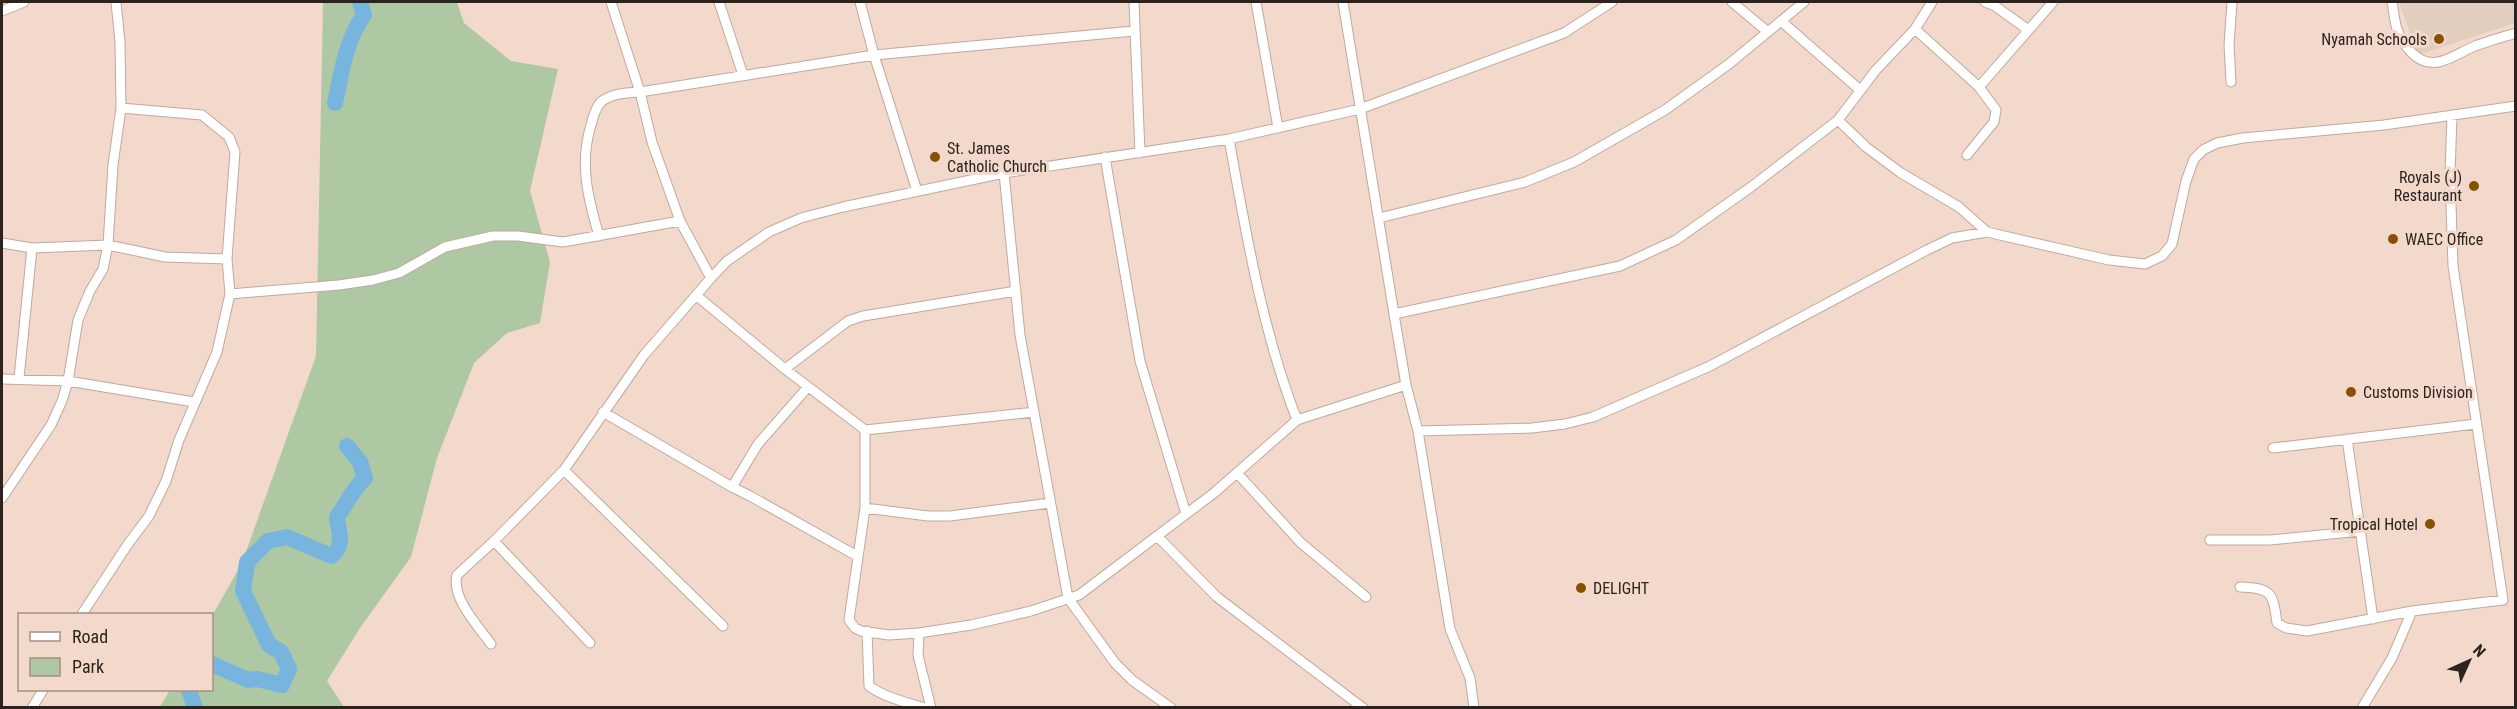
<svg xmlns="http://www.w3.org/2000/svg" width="2517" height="709" viewBox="0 0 2517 709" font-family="'Roboto Condensed',sans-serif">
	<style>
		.education { fill: #e1cebf }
		.green { fill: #aec8a3 }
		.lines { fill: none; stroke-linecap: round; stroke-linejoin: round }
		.river { stroke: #77b5df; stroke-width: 16 }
		.minor-casing { stroke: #c0a99c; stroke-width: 11 }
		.minor { stroke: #fff; stroke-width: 9 }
		.poi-dot { fill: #885002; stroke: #f2d9cc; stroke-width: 2 }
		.labels { text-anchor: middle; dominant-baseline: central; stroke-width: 6; stroke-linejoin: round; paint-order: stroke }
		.poi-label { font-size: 16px; fill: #2c231e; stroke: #f2d9cc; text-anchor: start }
	</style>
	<rect width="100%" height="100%" fill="#f2d9cc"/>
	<path class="education" d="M 2399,2 L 2515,2 L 2515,23 L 2418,55 Z"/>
	<path class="green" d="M 323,2 L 457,2 L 464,23 L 511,61 L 558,69 L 530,191 L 550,262 L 540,323 L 507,333 L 474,363 L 437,458 L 411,557 L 360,628 L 327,681 L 344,707 L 159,708 L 170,690 L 212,690 L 212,616 L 242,563 L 316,356 Z"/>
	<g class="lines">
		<path class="river" d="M 335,103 C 342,71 345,42 364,15 L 360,2
			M 212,664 L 248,680 L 257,679 L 282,685 L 289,669 L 281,652 L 269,645 L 243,591 L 247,562 L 268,541 L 287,537 L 331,556 C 346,545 338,532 337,517 C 347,503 353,489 365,478 L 360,462 L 347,446
			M 189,690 L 195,708"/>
		<defs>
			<path id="minor" d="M 611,2 L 640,92 L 874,55 L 860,2
				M 719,2 L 743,75
				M 1134,2 L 1140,153
				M 1256,2 L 1278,128
				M 1343,2 L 1394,314 L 1406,385 L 1418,431 L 1450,629 L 1470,678 L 1474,708
				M 1732,2 L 1768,32
				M 1985,2 L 1995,6 L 2027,29
				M 2392,2 C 2394,11 2394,20 2397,29 C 2400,38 2405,46 2412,53 C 2433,74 2453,55 2475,46 C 2488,41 2502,37 2516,33
				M 2,11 L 24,2
				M 1781,21 L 1860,90
				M 1915,29 L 1979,87 L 1996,110 L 1994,122 L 1967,155
				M 2231,82 L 2229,45 L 2232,2
				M 1979,87 L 2053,2
				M 1838,120 L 1866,147 L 1901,173 L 1959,207 L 1987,232
				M 1229,139 C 1246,233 1262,330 1297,420
				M 1105,157 L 1140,361 L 1186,514
				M 1004,173 L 1020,335 L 1034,412
				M 917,191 L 874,55 L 1134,31
				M 1379,218 L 1525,182 L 1574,162 L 1665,110 L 1729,64 L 1804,2
				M 599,236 C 588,198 579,164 591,125 C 593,117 595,109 600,103 C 610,93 627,93 640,92 L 652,142 L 680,221 L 711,278
				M 2,243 L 32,248 L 108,245 L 165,257 L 227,259
				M 230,294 L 339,285 L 373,280 L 399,273 L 445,247 L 493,236 L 518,236 L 563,242 L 680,221
				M 697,296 L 785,369 L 865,430 L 1034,412 L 1068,598 L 1115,663 L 1132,680 L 1171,708
				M 1394,314 L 1620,266 L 1676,240 L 1751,187 L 1838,120 L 1876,70 L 1915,29 L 1932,2
				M 785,369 L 848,321 L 863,316 L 1016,291
				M 19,378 L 32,248
				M 2,379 L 68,381 L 194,402
				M 603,412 L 732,487 L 752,497 L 857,556
				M 865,430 L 865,508 L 849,620 L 855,628 L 861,631 L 889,635 L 919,633 L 971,625 L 1031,611 L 1079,595 L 1214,493 L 1297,420 L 1406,385
				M 1418,431 L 1532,428 L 1565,424 L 1593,417 L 1710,366 L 1927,250 L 1952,238 L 1987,232 L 2109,260 L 2145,264 L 2162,256 L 2172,244 L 2186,181 L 2194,159 L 2203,150 L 2217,143 L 2243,138 L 2384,125 L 2516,106
				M 2347,439 L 2373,619
				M 2273,448 L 2476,424
				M 564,470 L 723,626
				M 1237,473 L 1301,543 L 1366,597
				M 732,487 L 758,444 L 808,387
				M 2,498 L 51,425 L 62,401 L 68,381 L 78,320 L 90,291 L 103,269 L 108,245 L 113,165 L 121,108 L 120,42 L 116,2
				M 865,508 L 928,516 L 950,516 L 1050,503
				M 1157,536 L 1217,597 L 1363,708
				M 2210,540 L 2270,540 L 2361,531
				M 494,541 L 590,643
				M 2240,587 C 2272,588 2273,593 2277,623 L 2286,628 L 2307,631 L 2412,611 L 2503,600 L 2453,266 L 2450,174 L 2452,115
				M 82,614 L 128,544 L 149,516 L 166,481 L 179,440 L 217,352 L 230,294 L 227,259 L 235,152 L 229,137 L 202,115 L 121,108
				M 867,631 L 869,686 C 886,698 905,702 925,708
				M 919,633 L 918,655 L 931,708
				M 491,644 C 478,626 451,598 457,575 L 494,541 L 564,470 L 644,355 L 711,278 L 727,261 L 769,232 L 801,218 L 843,207 L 1004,173 L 1229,139 L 1360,109 L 1564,33 L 1612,2
				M 32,708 L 43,690
				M 2362,708 L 2392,658 L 2412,611"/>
		</defs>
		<use href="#minor" class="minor-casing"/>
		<use href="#minor" class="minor"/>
	</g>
	<g class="poi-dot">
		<circle cx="2439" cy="39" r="6"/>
		<circle cx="935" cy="157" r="6"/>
		<circle cx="2474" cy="186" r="6"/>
		<circle cx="2393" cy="239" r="6"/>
		<circle cx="2351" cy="392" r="6"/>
		<circle cx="2430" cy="524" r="6"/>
		<circle cx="1581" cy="588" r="6"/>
	</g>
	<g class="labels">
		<g class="poi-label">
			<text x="2427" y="39" text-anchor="end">Nyamah Schools</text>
			<text x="947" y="148">St. James<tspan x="947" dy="18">Catholic Church</tspan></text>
			<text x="2462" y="177" text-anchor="end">Royals (J)<tspan x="2462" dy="18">Restaurant</tspan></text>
			<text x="2405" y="239">WAEC Office</text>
			<text x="2363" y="392">Customs Division</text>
			<text x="2418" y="524" text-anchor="end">Tropical Hotel</text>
			<text x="1593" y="588">DELIGHT</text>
		</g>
	</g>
	<rect width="2517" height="709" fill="none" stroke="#2c231e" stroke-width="6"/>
	<rect x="18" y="613" width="195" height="78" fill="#f2d9cc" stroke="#a39086" stroke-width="1.5"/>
	<rect x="30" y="632" width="30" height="9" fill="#ffffff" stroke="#a39086" stroke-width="1.5"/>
	<text x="72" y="643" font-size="18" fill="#2c231e">Road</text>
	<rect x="30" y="658" width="30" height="18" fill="#aec8a3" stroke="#a39086" stroke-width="1.5"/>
	<text x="72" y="673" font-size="18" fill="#2c231e">Park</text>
	<g transform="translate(2469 661) rotate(45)" stroke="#f2d9cc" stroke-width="4.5" paint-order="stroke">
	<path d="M0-4.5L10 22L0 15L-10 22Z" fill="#2c231e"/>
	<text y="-9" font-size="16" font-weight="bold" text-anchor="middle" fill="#2c231e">N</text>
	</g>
</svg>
